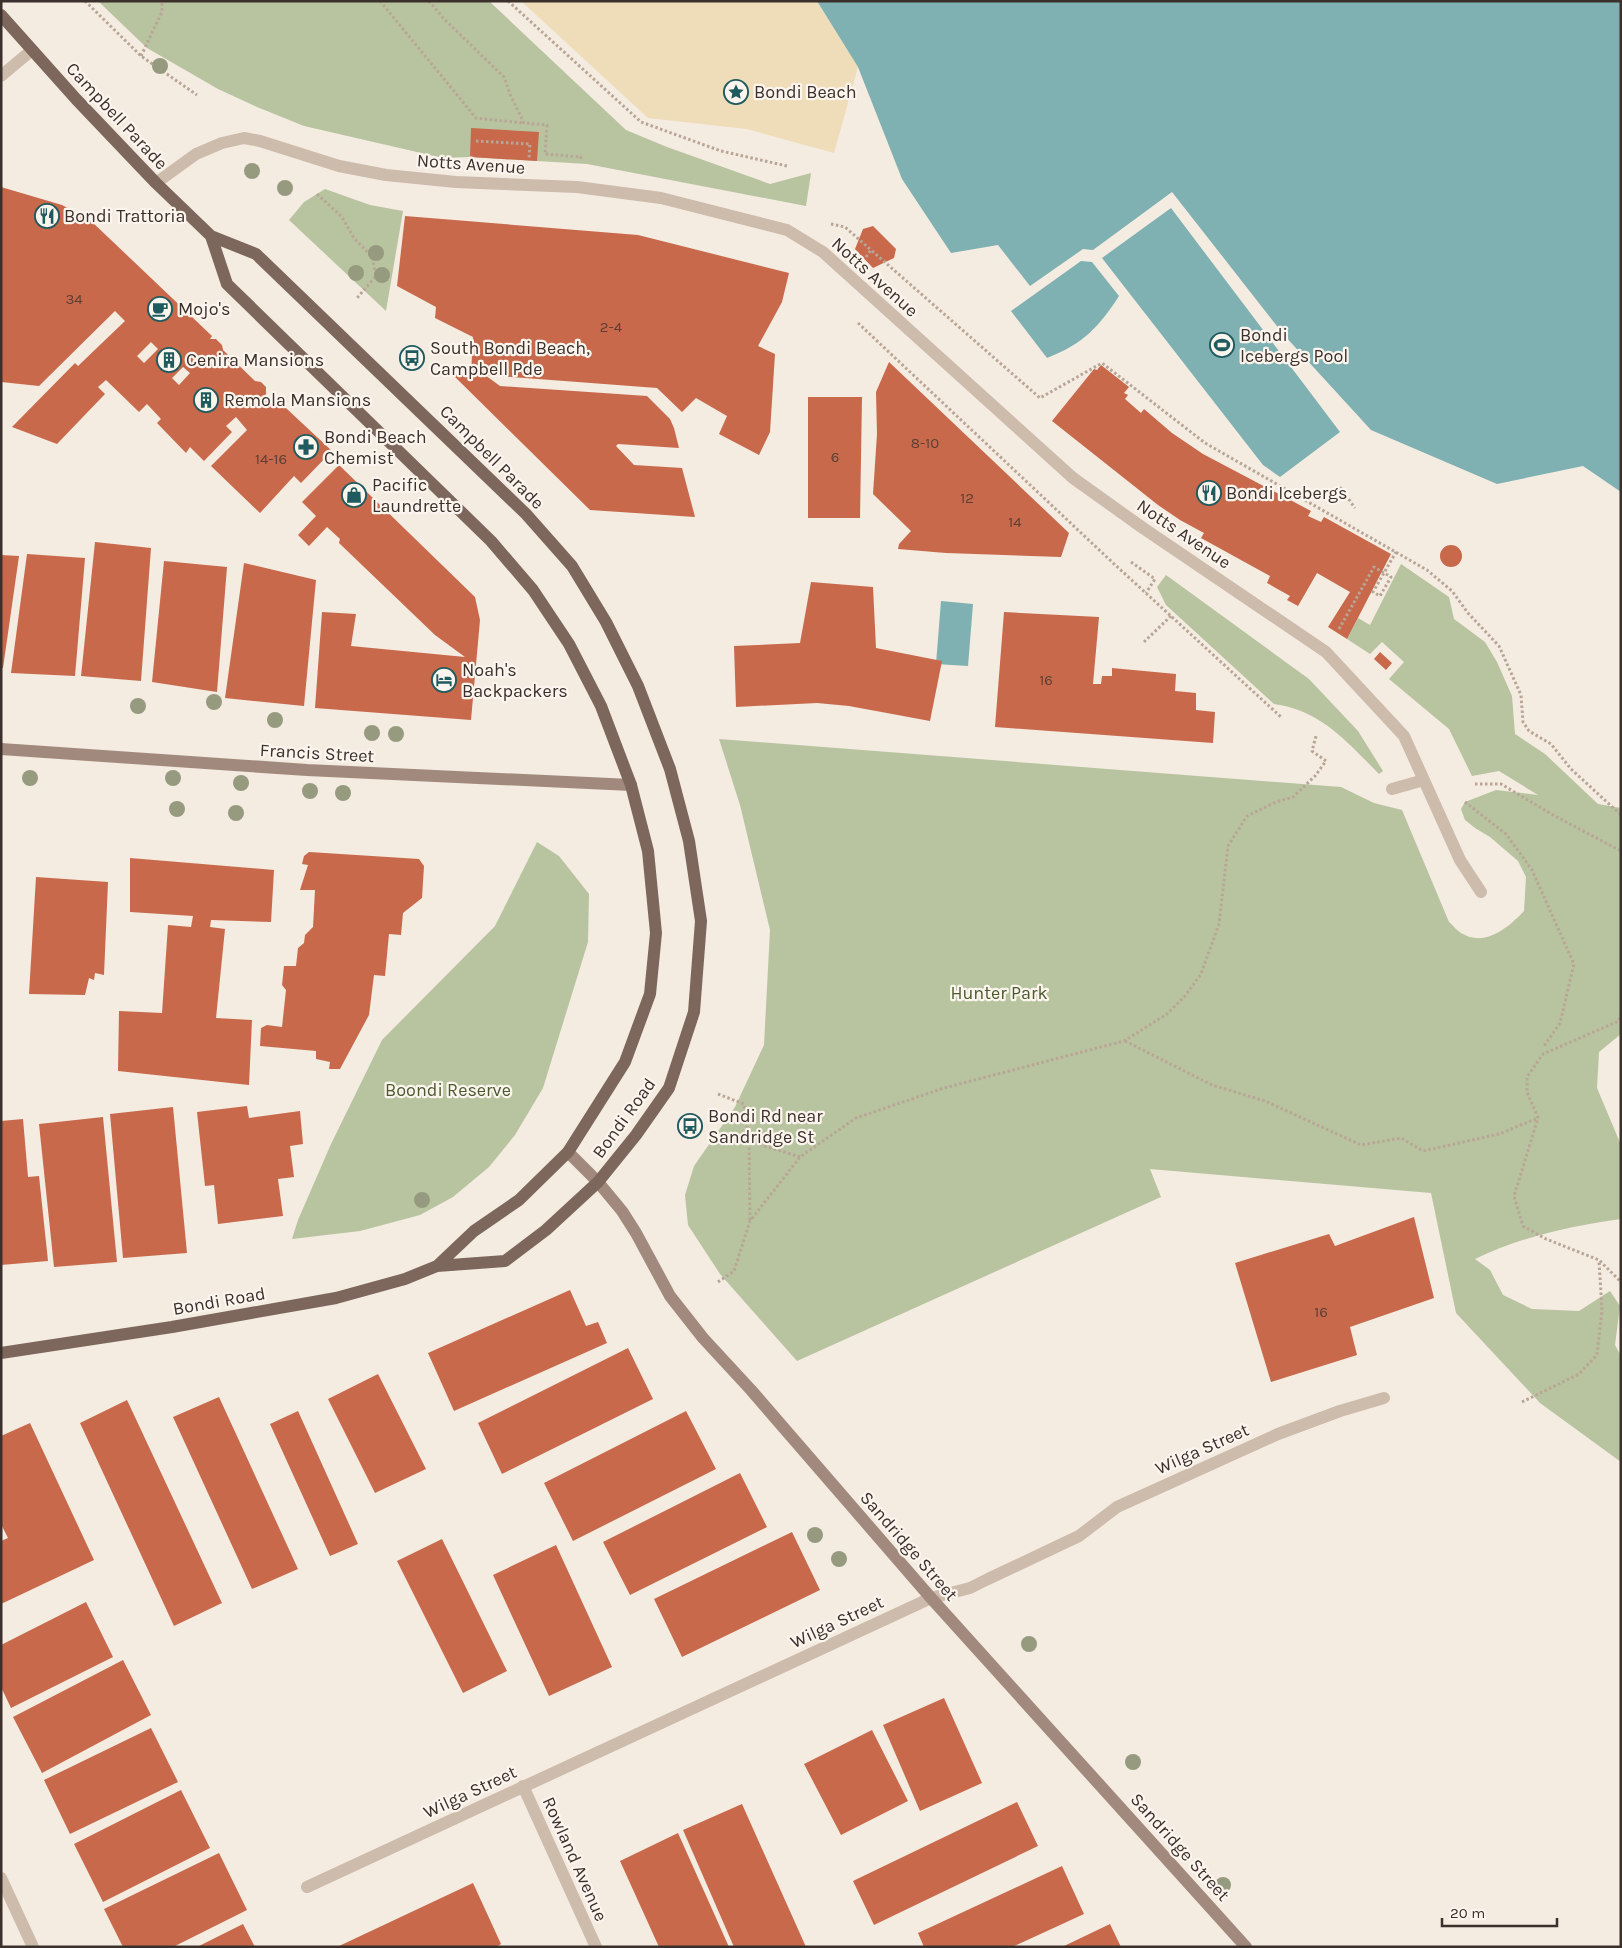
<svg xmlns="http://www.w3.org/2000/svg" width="1622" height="1948" viewBox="0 0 1622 1948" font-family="Karla,sans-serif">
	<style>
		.green { fill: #b8c4a0 }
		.sand { fill: #efdcb8 }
		.water { fill: #7fb0b2 }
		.building { fill: #c8694b; fill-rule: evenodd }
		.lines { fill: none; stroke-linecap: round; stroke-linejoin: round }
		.path { stroke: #b9a596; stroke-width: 3; stroke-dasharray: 2.5 2.5; stroke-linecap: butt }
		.street { stroke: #cdbbac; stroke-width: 12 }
		.secondary { stroke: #a18a7d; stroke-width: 12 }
		.primary { stroke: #7d675c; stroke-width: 12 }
		.tree { fill: #969b7f }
		.labels { text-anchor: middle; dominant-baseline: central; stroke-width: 4.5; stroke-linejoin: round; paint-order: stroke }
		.number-label { font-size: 15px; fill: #5e3e33 }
		.poi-label { font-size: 18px; fill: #3b302b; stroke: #fbf5ee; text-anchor: start }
		.street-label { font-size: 18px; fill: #3b302b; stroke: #fbf5ee }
		.park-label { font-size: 18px; fill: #4a5a2e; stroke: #fbf5ee }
	</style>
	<rect width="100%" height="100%" fill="#f4ebe1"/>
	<path class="green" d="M 98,1 L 489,1 L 626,130 L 667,147 L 770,184 L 811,173 L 806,206 L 587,164 L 470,157 L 443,158 L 304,126 L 257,107 L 218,89 L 147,48 Z
		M 325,189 L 370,205 L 403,211 L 386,311 L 289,220 L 304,202 Z
		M 1401,564 L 1449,597 L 1454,619 L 1485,642 L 1497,662 L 1512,696 L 1515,734 L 1545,754 L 1598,804 L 1621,808 L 1621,1034 L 1599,1052 L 1597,1088 L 1621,1145 L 1621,1219 C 1571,1226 1520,1237 1475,1259 L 1490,1270 L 1503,1295 L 1532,1309 L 1579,1311 L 1610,1291 L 1620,1306 L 1615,1345 L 1621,1356 L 1621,1462 L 1540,1403 L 1456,1313 L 1431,1193 L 1150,1169 L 1161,1197 L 797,1361 L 720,1274 L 688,1225 L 685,1195 L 694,1166 L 735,1107 L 764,1045 L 770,930 L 740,805 L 719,739 L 1341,787 L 1374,803 L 1402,810 L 1449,922 C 1453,925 1457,931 1461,933 C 1485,948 1509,927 1524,911 L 1526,877 L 1518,861 L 1490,837 L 1475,828 L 1465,820 L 1461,809 L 1465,802 L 1496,790 L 1538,795 L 1499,771 L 1472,776 L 1449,729 L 1389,679 L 1404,662 L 1382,642 L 1370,654 L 1347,639 L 1358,618 L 1370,625 Z
		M 1166,575 L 1309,679 L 1358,731 L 1383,771 L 1379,774 C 1348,743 1321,710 1274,704 L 1166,605 L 1157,587 Z
		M 537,842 L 559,856 L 589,894 L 588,942 L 543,1088 L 515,1135 L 489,1167 L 453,1197 L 420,1215 L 360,1231 L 292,1239 L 298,1220 L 331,1144 L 382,1040 L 495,926 Z"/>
	<path class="sand" d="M 521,1 L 817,1 L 858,67 L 834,153 L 747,129 L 648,118 Z"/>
	<path class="water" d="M 817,1 L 1621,1 L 1621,492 L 1583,466 L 1497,484 L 1371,430 L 1284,335 L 1172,192 L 1093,250 L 1083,249 L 1030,286 L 998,245 L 951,253 L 902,179 L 858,67 Z
		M 1171,208 L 1340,432 L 1280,477 L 1263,465 L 1102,258 Z
		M 1081,261 L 1092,262 L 1119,296 C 1099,327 1083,344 1047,358 L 1011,311 Z
		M 941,601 L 973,604 L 968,666 L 936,664 Z"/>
	<path class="building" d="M 471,128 L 539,132 L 537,161 L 470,157 Z
		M 1,187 L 62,205 L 90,220 L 212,336 L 210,339 L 216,339 L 222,345 L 223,350 L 255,381 L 261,382 L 266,387 L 266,396 L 270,399 L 273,396 L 332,451 L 301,483 L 294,476 L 260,513 L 211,466 L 247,430 L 236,417 L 226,426 L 232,432 L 204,461 L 190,447 L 186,453 L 157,423 L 161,419 L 147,404 L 139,412 L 106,380 L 98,387 L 105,394 L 57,444 L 12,427 L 75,363 L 78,366 L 125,321 L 115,311 L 39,386 L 1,382 ZM 151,342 L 158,349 L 144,363 L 137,356 ZM 183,367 L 190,373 L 179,385 L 172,378 Z
		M 405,216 L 638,235 L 789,273 L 782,302 L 758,346 L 775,354 L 770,432 L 759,455 L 719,434 L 727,416 L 696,398 L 682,412 L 657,388 L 485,375 L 500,386 L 647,396 L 670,419 L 674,428 L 679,448 L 618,444 L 616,446 L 634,465 L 682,468 L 695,517 L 590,510 L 452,374 L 484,375 L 471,374 L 473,337 L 435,318 L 436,307 L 397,286 Z
		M 873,226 L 896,249 L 894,258 L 873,268 L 855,249 L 863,229 Z
		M 889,362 L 1069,533 L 1061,557 L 946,553 L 898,549 L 899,544 L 911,531 L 873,494 L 877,434 L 876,392 Z
		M 1101,365 L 1129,387 L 1124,393 L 1128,395 L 1125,399 L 1141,413 L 1144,409 L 1172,433 L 1203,454 L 1311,511 L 1308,516 L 1321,522 L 1324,517 L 1391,554 L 1347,639 L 1328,627 L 1350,592 L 1317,573 L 1298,606 L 1287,600 L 1290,596 L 1267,583 L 1270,576 L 1201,538 L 1204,533 L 1180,520 L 1158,505 L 1052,421 L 1094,369 L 1097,370 Z
		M 808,397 L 862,397 L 860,518 L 808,518 Z
		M 339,465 L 475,597 L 480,620 L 471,720 L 315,708 L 322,612 L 356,614 L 351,646 L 465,657 L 435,635 L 339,543 L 340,539 L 327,527 L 309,546 L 298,535 L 316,516 L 302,502 Z
		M 95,542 L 151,548 L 141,681 L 81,676 Z
		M1440 556a11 11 0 1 1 22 0a11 11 0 1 1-22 0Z
		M 27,554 L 85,558 L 75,676 L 11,673 Z
		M 1,555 L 19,556 L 3,668 L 1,668 Z
		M 164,561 L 227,567 L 217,692 L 152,682 Z
		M 244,563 L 316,580 L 304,706 L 225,698 Z
		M 811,582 L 873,587 L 876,648 L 942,661 L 930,721 L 849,706 L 817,703 L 736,707 L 734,646 L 800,643 Z
		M 1004,612 L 1099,617 L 1093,684 L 1101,684 L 1102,676 L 1112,676 L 1112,668 L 1176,674 L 1175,691 L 1196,693 L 1196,710 L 1215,712 L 1213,743 L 995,727 Z
		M 1380,652 L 1392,663 L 1386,670 L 1374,659 Z
		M 309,852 L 419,859 L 424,866 L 422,898 L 403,913 L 401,935 L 389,934 L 385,976 L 374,975 L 369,1015 L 340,1069 L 329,1069 L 330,1062 L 316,1059 L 316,1051 L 260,1046 L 261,1028 L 267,1025 L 282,1027 L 286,990 L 282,985 L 284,966 L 296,966 L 298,948 L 304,943 L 305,935 L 313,927 L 315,890 L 300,890 L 308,865 L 302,864 L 304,856 Z
		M 130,858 L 274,870 L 271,922 L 211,920 L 210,927 L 225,929 L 216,1018 L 252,1020 L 249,1085 L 118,1071 L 119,1011 L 162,1013 L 168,925 L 191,927 L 193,916 L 130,912 Z
		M 36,877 L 108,882 L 104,975 L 95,973 L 94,980 L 89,978 L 85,995 L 29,994 Z
		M 247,1106 L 249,1118 L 300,1111 L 303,1144 L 290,1146 L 294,1177 L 278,1179 L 283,1216 L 218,1224 L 214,1185 L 205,1186 L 197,1112 Z
		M 173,1107 L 187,1253 L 123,1258 L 110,1114 Z
		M 103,1117 L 117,1262 L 54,1267 L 39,1124 Z
		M 23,1119 L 28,1177 L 39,1176 L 48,1261 L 1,1265 L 1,1121 Z
		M 1414,1217 L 1434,1298 L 1350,1327 L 1357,1355 L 1271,1382 L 1235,1263 L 1329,1234 L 1335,1246 Z
		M 570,1290 L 586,1326 L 598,1322 L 607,1343 L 454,1411 L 428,1353 Z
		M 628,1348 L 653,1399 L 502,1474 L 478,1423 Z
		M 378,1374 L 426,1469 L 375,1493 L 328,1399 Z
		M 219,1397 L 298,1569 L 252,1589 L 173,1417 Z
		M 127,1400 L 222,1603 L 174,1626 L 80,1423 Z
		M 298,1411 L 358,1544 L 330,1556 L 270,1424 Z
		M 686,1411 L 716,1469 L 573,1541 L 544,1483 Z
		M 30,1423 L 94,1560 L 1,1604 L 1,1541 L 8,1538 L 1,1524 L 1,1436 Z
		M 740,1473 L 767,1527 L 630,1595 L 603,1542 Z
		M 792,1532 L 820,1590 L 682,1657 L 654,1599 Z
		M 442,1539 L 507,1671 L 463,1693 L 397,1561 Z
		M 556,1545 L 612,1667 L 549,1696 L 493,1575 Z
		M 86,1602 L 113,1657 L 11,1708 L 1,1687 L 1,1645 Z
		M 123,1660 L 151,1715 L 42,1773 L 13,1717 Z
		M 944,1698 L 982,1783 L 920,1811 L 883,1725 Z
		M 151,1728 L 178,1782 L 70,1834 L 44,1780 Z
		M 872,1730 L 908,1801 L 841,1835 L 804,1764 Z
		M 181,1790 L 210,1848 L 103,1902 L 74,1844 Z
		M 1017,1802 L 1038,1846 L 874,1925 L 853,1881 Z
		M 742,1804 L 806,1947 L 734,1947 L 683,1830 Z
		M 678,1833 L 729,1947 L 659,1947 L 620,1861 Z
		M 219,1853 L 247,1910 L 173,1947 L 123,1947 L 104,1909 Z
		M 1062,1866 L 1084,1914 L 1012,1947 L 924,1947 L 918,1933 Z
		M 473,1883 L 501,1944 L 496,1947 L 337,1947 Z
		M 243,1924 L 255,1947 L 197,1947 Z
		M 1110,1924 L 1121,1947 L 1062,1947 Z"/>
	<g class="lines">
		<path class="path" d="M 85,1 L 141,56 L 197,95
			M 380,1 L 476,118 L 524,123
			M 429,1 L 444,19 L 504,77 L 510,94 L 524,123 L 547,125 L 545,154 L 581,157 L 580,160
			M 508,1 L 641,122 L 721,151 L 787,166
			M 141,56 L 162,12 L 162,1
			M 476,141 L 530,144 L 529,159
			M 317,194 L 342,217 L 354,238 L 372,257 L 376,276 L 357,298
			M 831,224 L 845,227 L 871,250
			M 866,257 L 871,250 L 1040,398 L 1102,363 L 1205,443 L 1427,570 L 1452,591 L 1468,613 L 1499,646 L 1521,695 L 1523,722 L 1529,731 L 1551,744 L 1571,769 L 1621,815
			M 858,323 L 1112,562 L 1281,717
			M 1340,487 L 1355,508
			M 1131,562 L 1155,579 L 1146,593
			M 1339,629 L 1374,567 L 1391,577 L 1380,596 L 1373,592 L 1396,552
			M 1144,642 L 1171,616
			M 1475,784 L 1501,784 L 1553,815 L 1621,851
			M 1465,802 L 1506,834 L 1532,870 L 1574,964 L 1560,1023 L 1544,1046
			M 1621,1013 L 1619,1021 L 1543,1054 L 1527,1077 L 1527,1092 L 1538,1118 L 1514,1196 L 1523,1226 L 1546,1239 L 1599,1260 L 1621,1282
			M 1125,1041 L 1212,1085 L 1265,1101 L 1361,1145 L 1401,1138 L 1423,1151 L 1499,1134 L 1538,1118
			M 718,1094 L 744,1104 L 749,1141
			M 750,1220 L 749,1141 L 800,1157
			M 718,1282 L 734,1271 L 750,1221 L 800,1157 L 856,1118 L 944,1088 L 1124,1041 L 1167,1014 L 1185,996 L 1201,974 L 1219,924 L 1228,846 L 1247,816 L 1276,802 L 1293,797 L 1315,776 L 1326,761 L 1312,751 L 1316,736
			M 1522,1402 L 1579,1374 L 1597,1355 L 1602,1310 L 1599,1261"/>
		<path class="street" d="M 1,76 L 32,50
			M 156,183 L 196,154 L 222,143 L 244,138 L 260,141 L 339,166 L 386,175 L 456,182 L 577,187 L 661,198 L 787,230 L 823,252 L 1073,478 L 1143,528 L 1326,652 L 1404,736 L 1460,860 L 1481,892
			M 1392,789 L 1424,780
			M 523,1786 L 596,1947
			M 1,1878 L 33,1947
			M 307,1887 L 931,1598 L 970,1588 L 988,1579 L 1079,1536 L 1117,1507 L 1278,1434 L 1340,1411 L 1384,1398"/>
		<path class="secondary" d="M 1,749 L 307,770 L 631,785
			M 568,1152 L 598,1182 L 622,1211 L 636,1233 L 670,1296 L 703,1338 L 751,1390 L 931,1598 L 1246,1947"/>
		<path class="primary" d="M 1,15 L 76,99 L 156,183 L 211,236 L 227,284 L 491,541 L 533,590 L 569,644 L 601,706 L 631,785 L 648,851 L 656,933 L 650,994 L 625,1062 L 568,1152 L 519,1200 L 474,1231 L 437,1266
			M 1,1353 L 172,1327 L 336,1298 L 405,1279 L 437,1266 L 505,1261 L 546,1230 L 598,1182 L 636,1135 L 669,1088 L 694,1012 L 701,921 L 689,841 L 670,769 L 638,686 L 606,622 L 572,566 L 526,514 L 256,254 L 211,236"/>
	</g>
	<g class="tree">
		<circle cx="160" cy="66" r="8"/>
		<circle cx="252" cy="171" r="8"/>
		<circle cx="285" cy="188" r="8"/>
		<circle cx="376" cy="253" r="8"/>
		<circle cx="356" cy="273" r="8"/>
		<circle cx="382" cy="275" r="8"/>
		<circle cx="214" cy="702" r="8"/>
		<circle cx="138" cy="706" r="8"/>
		<circle cx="275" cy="720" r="8"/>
		<circle cx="372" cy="733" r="8"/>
		<circle cx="396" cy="734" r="8"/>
		<circle cx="30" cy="778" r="8"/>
		<circle cx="173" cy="778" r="8"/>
		<circle cx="241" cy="783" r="8"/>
		<circle cx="310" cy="791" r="8"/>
		<circle cx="343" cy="793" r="8"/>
		<circle cx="177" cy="809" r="8"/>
		<circle cx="236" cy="813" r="8"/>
		<circle cx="422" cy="1200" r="8"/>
		<circle cx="815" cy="1535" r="8"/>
		<circle cx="839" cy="1559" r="8"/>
		<circle cx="1029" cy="1644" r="8"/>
		<circle cx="1133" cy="1762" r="8"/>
		<circle cx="1223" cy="1885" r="8"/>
	</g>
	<defs>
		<symbol id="sight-ring" viewBox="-11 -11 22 22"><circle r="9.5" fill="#fbf5ee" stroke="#1f5a5e" stroke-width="1.5"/><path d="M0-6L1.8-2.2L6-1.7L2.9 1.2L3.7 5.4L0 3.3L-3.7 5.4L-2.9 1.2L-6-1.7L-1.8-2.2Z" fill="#1f5a5e"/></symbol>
		<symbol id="restaurant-ring" viewBox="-11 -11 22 22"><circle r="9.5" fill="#fbf5ee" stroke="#1f5a5e" stroke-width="1.5"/><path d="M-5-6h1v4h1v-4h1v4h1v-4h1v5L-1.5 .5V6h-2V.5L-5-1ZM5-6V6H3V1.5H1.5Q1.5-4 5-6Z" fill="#1f5a5e"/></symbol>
		<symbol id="cafe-ring" viewBox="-11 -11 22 22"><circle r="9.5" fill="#fbf5ee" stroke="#1f5a5e" stroke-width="1.5"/><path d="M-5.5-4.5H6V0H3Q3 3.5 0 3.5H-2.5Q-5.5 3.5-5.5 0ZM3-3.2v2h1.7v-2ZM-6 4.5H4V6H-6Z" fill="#1f5a5e"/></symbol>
		<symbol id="stadium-ring" viewBox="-11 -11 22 22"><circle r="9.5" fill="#fbf5ee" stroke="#1f5a5e" stroke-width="1.5"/><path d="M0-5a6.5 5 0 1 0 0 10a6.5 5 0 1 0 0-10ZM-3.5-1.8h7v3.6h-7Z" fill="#1f5a5e"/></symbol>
		<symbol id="bus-ring" viewBox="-11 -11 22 22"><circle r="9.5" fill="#fbf5ee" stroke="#1f5a5e" stroke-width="1.5"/><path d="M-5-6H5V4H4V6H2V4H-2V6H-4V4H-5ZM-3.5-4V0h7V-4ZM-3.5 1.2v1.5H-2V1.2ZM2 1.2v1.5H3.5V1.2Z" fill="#1f5a5e"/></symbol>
		<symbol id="building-ring" viewBox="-11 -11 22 22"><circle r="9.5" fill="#fbf5ee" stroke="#1f5a5e" stroke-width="1.5"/><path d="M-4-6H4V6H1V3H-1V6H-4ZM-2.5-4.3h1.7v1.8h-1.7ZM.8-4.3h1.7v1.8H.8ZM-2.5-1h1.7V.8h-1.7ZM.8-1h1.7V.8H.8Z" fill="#1f5a5e"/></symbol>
		<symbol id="pharmacy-ring" viewBox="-11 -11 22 22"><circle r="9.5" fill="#fbf5ee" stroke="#1f5a5e" stroke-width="1.5"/><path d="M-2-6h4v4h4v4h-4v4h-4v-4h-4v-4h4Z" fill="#1f5a5e"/></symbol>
		<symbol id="shop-ring" viewBox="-11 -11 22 22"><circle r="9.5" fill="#fbf5ee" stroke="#1f5a5e" stroke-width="1.5"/><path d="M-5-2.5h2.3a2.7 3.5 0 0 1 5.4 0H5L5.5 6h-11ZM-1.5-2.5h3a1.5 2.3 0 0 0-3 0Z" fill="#1f5a5e"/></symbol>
		<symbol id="hotel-ring" viewBox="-11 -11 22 22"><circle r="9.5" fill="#fbf5ee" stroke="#1f5a5e" stroke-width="1.5"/><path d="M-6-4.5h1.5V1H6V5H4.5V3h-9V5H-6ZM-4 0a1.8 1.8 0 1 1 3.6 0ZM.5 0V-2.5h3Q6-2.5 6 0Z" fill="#1f5a5e"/></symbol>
	</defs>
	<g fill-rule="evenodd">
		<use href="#sight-ring" x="722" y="78" width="28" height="28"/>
		<use href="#restaurant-ring" x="33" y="202" width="28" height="28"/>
		<use href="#cafe-ring" x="146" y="295" width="28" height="28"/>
		<use href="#stadium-ring" x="1208" y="331" width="28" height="28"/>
		<use href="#bus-ring" x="398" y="344" width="28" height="28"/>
		<use href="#building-ring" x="155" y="346" width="28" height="28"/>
		<use href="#building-ring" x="192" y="386" width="28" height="28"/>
		<use href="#pharmacy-ring" x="292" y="433" width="28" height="28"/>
		<use href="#restaurant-ring" x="1195" y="479" width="28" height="28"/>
		<use href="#shop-ring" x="340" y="481" width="28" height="28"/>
		<use href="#hotel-ring" x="430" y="666" width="28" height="28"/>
		<use href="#bus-ring" x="676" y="1112" width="28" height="28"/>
	</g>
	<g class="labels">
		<g class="number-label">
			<text x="74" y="299">34</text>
			<text x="611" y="327">2-4</text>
			<text x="925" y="443">8-10</text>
			<text x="835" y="457">6</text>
			<text x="271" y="459">14-16</text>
			<text x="967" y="498">12</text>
			<text x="1015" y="522">14</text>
			<text x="1046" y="680">16</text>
			<text x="1321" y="1312">16</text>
		</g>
		<g class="poi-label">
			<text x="754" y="92">Bondi Beach</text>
			<text x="64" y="216">Bondi Trattoria</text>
			<text x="178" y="309">Mojo's</text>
			<text x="1240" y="335">Bondi<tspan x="1240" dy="21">Icebergs Pool</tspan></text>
			<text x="430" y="348">South Bondi Beach,<tspan x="430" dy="21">Campbell Pde</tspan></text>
			<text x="186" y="360">Cenira Mansions</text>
			<text x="224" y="400">Remola Mansions</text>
			<text x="324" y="437">Bondi Beach<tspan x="324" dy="21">Chemist</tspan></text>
			<text x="372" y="485">Pacific<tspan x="372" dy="21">Laundrette</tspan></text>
			<text x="1226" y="493">Bondi Icebergs</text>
			<text x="462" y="670">Noah's<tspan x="462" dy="21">Backpackers</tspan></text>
			<text x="708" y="1116">Bondi Rd near<tspan x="708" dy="21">Sandridge St</tspan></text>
		</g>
		<g class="street-label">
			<text transform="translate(117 116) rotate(47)">Campbell Parade</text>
			<text transform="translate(471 164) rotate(4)">Notts Avenue</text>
			<text transform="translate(875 277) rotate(42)">Notts Avenue</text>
			<text transform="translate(492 457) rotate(45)">Campbell Parade</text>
			<text transform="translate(1184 534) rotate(34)">Notts Avenue</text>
			<text transform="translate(317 753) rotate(3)">Francis Street</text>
			<text transform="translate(624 1118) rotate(-54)">Bondi Road</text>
			<text transform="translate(219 1301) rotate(-10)">Bondi Road</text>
			<text transform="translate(1202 1449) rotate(-24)">Wilga Street</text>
			<text transform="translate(909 1546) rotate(49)">Sandridge Street</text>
			<text transform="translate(837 1622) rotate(-25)">Wilga Street</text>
			<text transform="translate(470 1792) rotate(-25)">Wilga Street</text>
			<text transform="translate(1180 1847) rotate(48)">Sandridge Street</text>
			<text transform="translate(575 1859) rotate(66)">Rowland Avenue</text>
		</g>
		<g class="park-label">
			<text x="999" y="993">Hunter Park</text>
			<text x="448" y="1090">Boondi Reserve</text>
		</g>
	</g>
	<rect width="1622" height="1948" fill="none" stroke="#3b302b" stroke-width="5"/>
	<path d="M1442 1918v8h115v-8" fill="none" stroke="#3b302b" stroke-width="2.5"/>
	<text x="1450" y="1918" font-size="15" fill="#3b302b" stroke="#fbf5ee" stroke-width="4" paint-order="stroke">20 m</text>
</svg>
